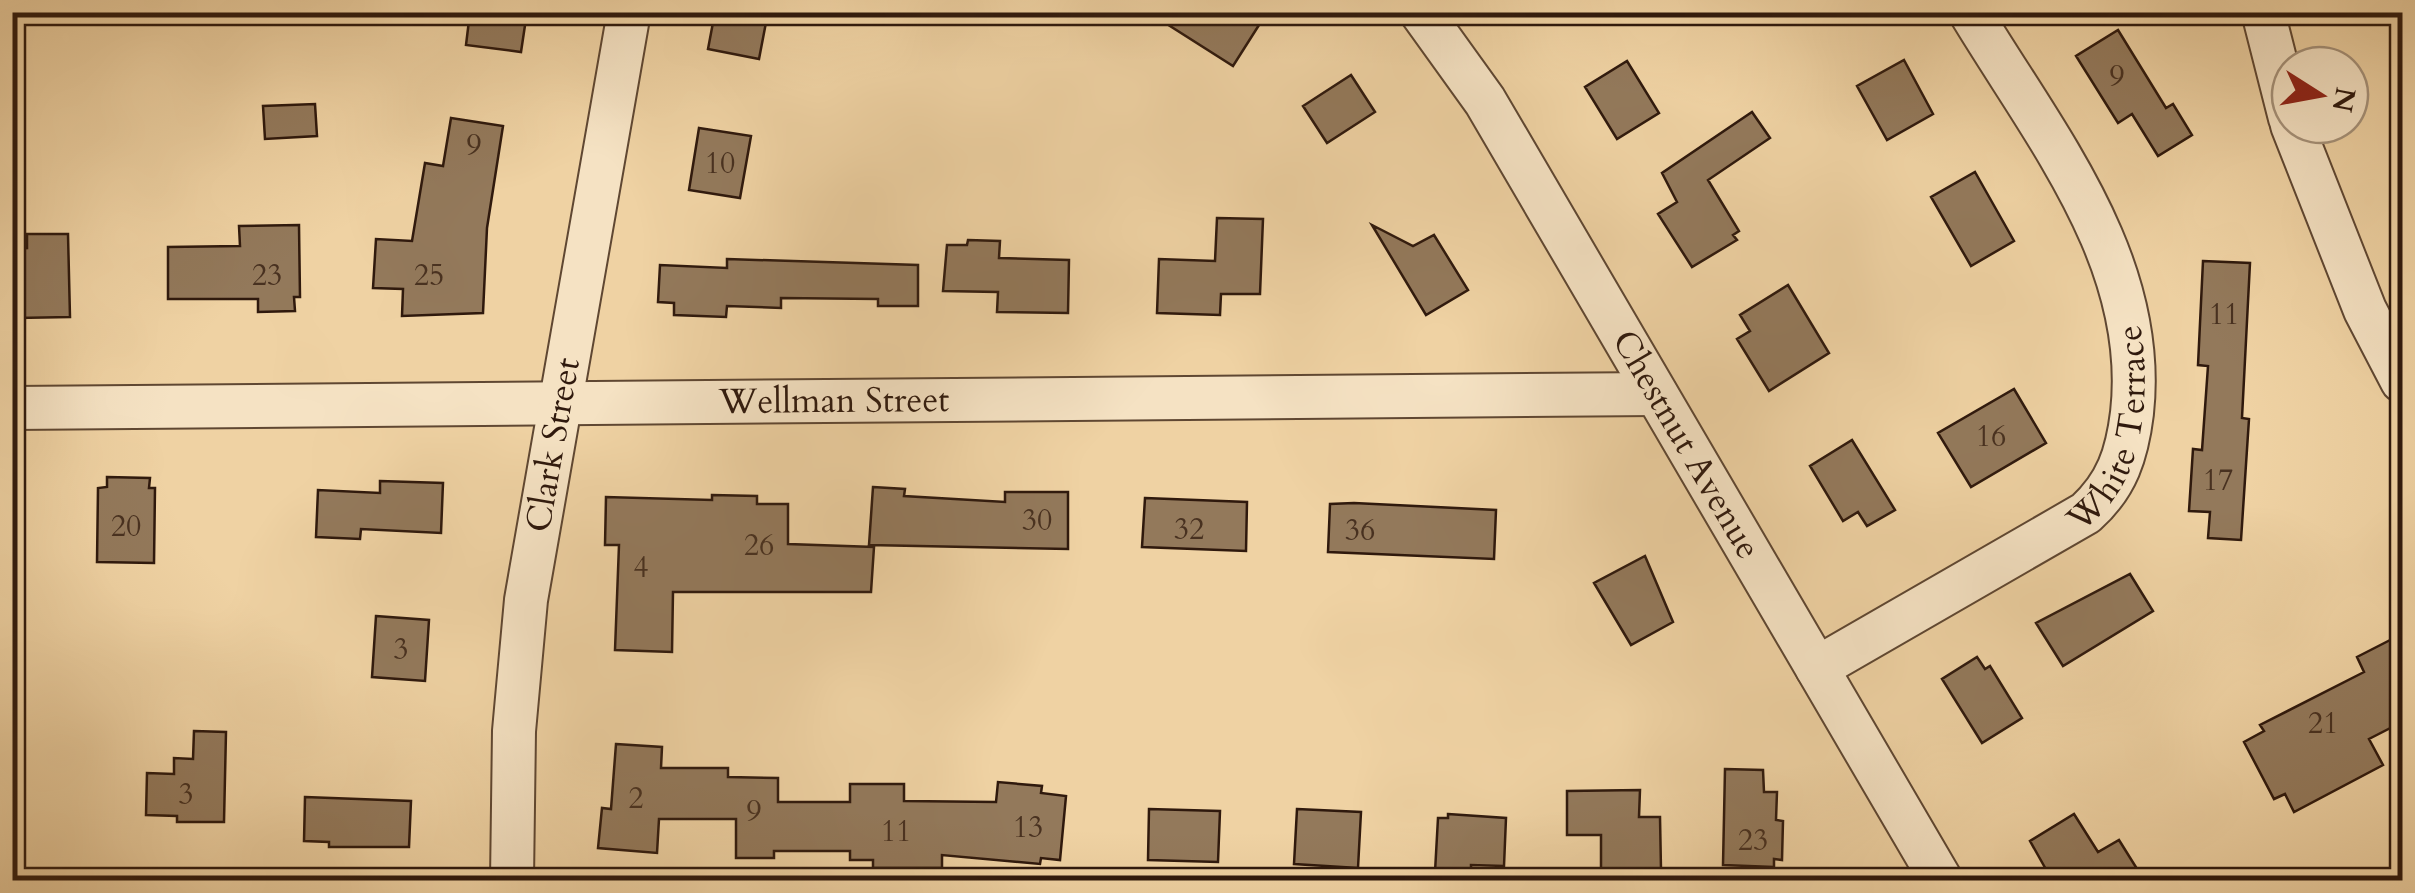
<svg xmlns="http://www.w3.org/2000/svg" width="2415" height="893" viewBox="0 0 2415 893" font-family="Cardo,serif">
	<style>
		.building { fill: #93795b; stroke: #2f190d; stroke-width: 2.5 }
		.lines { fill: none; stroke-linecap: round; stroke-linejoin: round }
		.minor-casing { stroke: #5f4732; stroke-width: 46 }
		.minor { stroke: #f5e2c3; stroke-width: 42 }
		.labels { text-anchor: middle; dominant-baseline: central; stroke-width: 9; stroke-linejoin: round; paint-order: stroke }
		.number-label { font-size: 30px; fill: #483120 }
		.street-label { font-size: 35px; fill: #2f190d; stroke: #f5e2c3 }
	</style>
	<rect width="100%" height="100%" fill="#efd2a3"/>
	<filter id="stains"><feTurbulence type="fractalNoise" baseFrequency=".002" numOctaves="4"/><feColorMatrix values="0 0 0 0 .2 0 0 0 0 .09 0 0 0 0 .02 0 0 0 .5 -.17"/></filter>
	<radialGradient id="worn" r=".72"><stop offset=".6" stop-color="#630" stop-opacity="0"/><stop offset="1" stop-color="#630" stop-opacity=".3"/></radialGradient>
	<path class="building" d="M 470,12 L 527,12 L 521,52 L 466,45 Z
		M 715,12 L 768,12 L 759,59 L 708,49 Z
		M 1148,12 L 1240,12 L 1259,25 L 1233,66 Z
		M 2118,30 L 2166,108 L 2173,104 L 2192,135 L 2158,156 L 2132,114 L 2118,123 L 2076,56 Z
		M 1904,60 L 1933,114 L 1887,140 L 1857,86 Z
		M 1627,61 L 1659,113 L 1617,139 L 1585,87 Z
		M 1351,75 L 1375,112 L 1327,143 L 1303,106 Z
		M 315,104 L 317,136 L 265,139 L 263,106 Z
		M 1752,112 L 1770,138 L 1708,180 L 1739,231 L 1733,235 L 1737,240 L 1692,267 L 1658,214 L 1677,202 L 1662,173 Z
		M 451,118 L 503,126 L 487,228 L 483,313 L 402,316 L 403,289 L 373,288 L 376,239 L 412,241 L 425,163 L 443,166 Z
		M 699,128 L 751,136 L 740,198 L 689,190 Z
		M 1975,172 L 2014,241 L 1971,266 L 1931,197 Z
		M 1217,218 L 1263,219 L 1260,294 L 1221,294 L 1220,315 L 1157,313 L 1159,259 L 1215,261 Z
		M 299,225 L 300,297 L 294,297 L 295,311 L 258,312 L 258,299 L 168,299 L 168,247 L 240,246 L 239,226 Z
		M 1372,225 L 1413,246 L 1434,235 L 1468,290 L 1426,315 Z
		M 27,234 L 68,234 L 70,317 L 17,318 L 15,249 L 27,248 Z
		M 968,240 L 1000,241 L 999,258 L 1069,260 L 1068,313 L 997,312 L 998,292 L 943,291 L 947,245 L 967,245 Z
		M 727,259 L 918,265 L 918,306 L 878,306 L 878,299 L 781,298 L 781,308 L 727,306 L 726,317 L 674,315 L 674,303 L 658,302 L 660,265 L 727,268 Z
		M 2203,261 L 2250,263 L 2242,418 L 2249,419 L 2241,540 L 2208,538 L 2210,512 L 2189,511 L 2193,449 L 2202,450 L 2208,366 L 2198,365 Z
		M 1788,285 L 1829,353 L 1769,391 L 1737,339 L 1750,331 L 1740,315 Z
		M 2014,389 L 2046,443 L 1971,487 L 1938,433 Z
		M 1852,440 L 1895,510 L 1867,526 L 1858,512 L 1843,521 L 1810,466 Z
		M 107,477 L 150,478 L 149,488 L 155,488 L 154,563 L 97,562 L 98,488 L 107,487 Z
		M 380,481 L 443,483 L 441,533 L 361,529 L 360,539 L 316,537 L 318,490 L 380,493 Z
		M 873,487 L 905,489 L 904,496 L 1005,502 L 1005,492 L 1068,492 L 1068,549 L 869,545 Z
		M 712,495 L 757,496 L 757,504 L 788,504 L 788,544 L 874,547 L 871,592 L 673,592 L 672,652 L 615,650 L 619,545 L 605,545 L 606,497 L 712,500 Z
		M 1145,498 L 1247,502 L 1246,551 L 1142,547 Z
		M 1354,503 L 1496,510 L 1494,559 L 1328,552 L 1330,504 Z
		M 1645,556 L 1673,622 L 1631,645 L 1594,583 Z
		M 2130,574 L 2153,611 L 2063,666 L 2036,623 Z
		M 376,616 L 429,620 L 425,681 L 372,677 Z
		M 2402,634 L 2402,722 L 2369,739 L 2383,765 L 2294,812 L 2285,794 L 2274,799 L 2244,742 L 2264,731 L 2260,725 L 2364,672 L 2357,657 Z
		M 1977,657 L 1985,669 L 1990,666 L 2022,718 L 1982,743 L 1942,679 Z
		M 194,731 L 226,732 L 224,822 L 177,822 L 177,816 L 146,815 L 147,773 L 174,774 L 174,758 L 193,759 Z
		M 616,744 L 662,747 L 661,768 L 728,768 L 728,777 L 778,778 L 778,802 L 850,802 L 850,784 L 904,784 L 904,801 L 996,802 L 998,782 L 1042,786 L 1041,793 L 1066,796 L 1060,860 L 1041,858 L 1040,864 L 942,855 L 942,868 L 873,868 L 873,860 L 850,860 L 850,851 L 774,851 L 774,858 L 736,858 L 736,819 L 659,819 L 657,853 L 598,848 L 602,808 L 611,809 Z
		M 1725,769 L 1763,770 L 1764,792 L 1777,792 L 1776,820 L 1783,821 L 1782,860 L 1774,859 L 1774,867 L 1723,865 Z
		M 1640,790 L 1639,817 L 1660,817 L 1661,870 L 1601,871 L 1601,835 L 1567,835 L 1567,791 Z
		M 305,797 L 411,801 L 409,847 L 329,847 L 329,842 L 304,841 Z
		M 1149,809 L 1220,811 L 1218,862 L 1148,860 Z
		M 1297,809 L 1361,812 L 1358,868 L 1294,864 Z
		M 1448,814 L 1506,818 L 1504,866 L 1471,865 L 1471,874 L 1435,872 L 1438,818 L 1448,818 Z
		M 2074,814 L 2098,852 L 2119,840 L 2144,880 L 2052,880 L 2030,841 Z"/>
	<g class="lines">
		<defs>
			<g id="minor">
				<path id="s1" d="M 1421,12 L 1485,101 L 1941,880"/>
				<path d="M 2263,12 L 2290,118"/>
				<path d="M 2292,125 L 2365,310 L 2402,381"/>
				<path id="s2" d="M 12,408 L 1656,394"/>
				<path id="s3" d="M 1817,668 L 2086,513 C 2117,485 2127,454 2132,413 C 2149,261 2044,135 1970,12"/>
				<path id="s4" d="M 512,880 L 514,731 L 526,600 L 629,12"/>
			</g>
		</defs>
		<use href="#minor" class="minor-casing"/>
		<use href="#minor" class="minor"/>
	</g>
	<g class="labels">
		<g class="number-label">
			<text x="2117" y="76">9</text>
			<text x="474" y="145">9</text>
			<text x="720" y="163">10</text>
			<text x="267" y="275">23</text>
			<text x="429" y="275">25</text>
			<text x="2224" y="314">11</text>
			<text x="1991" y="436">16</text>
			<text x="2218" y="480">17</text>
			<text x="1037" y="520">30</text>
			<text x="126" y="526">20</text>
			<text x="1189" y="529">32</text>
			<text x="1360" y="530">36</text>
			<text x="759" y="545">26</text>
			<text x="641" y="567">4</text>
			<text x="401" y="649">3</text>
			<text x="2323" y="723">21</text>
			<text x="186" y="794">3</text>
			<text x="636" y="798">2</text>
			<text x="754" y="811">9</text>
			<text x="1028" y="827">13</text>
			<text x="896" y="831">11</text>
			<text x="1753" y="840">23</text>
		</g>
		<g class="street-label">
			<text stroke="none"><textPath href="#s2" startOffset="822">Wellman Street</textPath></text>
			<text stroke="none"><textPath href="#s3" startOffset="402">White Terrace</textPath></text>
			<text stroke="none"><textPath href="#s1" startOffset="508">Chestnut Avenue</textPath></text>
			<text stroke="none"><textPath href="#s4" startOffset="438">Clark Street</textPath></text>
		</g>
	</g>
	<rect width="2415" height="893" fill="none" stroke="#efd2a3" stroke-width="50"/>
	<rect x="15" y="15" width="2385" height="863" fill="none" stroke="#2f190d" stroke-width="5"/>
	<rect x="25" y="25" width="2365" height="843" fill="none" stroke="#2f190d" stroke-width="2.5"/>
	<g transform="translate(2320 95) rotate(101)"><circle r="48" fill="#f5e2c3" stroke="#a6927a" stroke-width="2.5"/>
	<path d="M0-8L18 38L0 25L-18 38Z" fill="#8f2418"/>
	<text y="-15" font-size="28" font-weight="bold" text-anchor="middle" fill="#2f190d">N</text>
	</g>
	<rect width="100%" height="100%" filter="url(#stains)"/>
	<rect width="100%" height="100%" fill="url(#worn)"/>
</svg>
